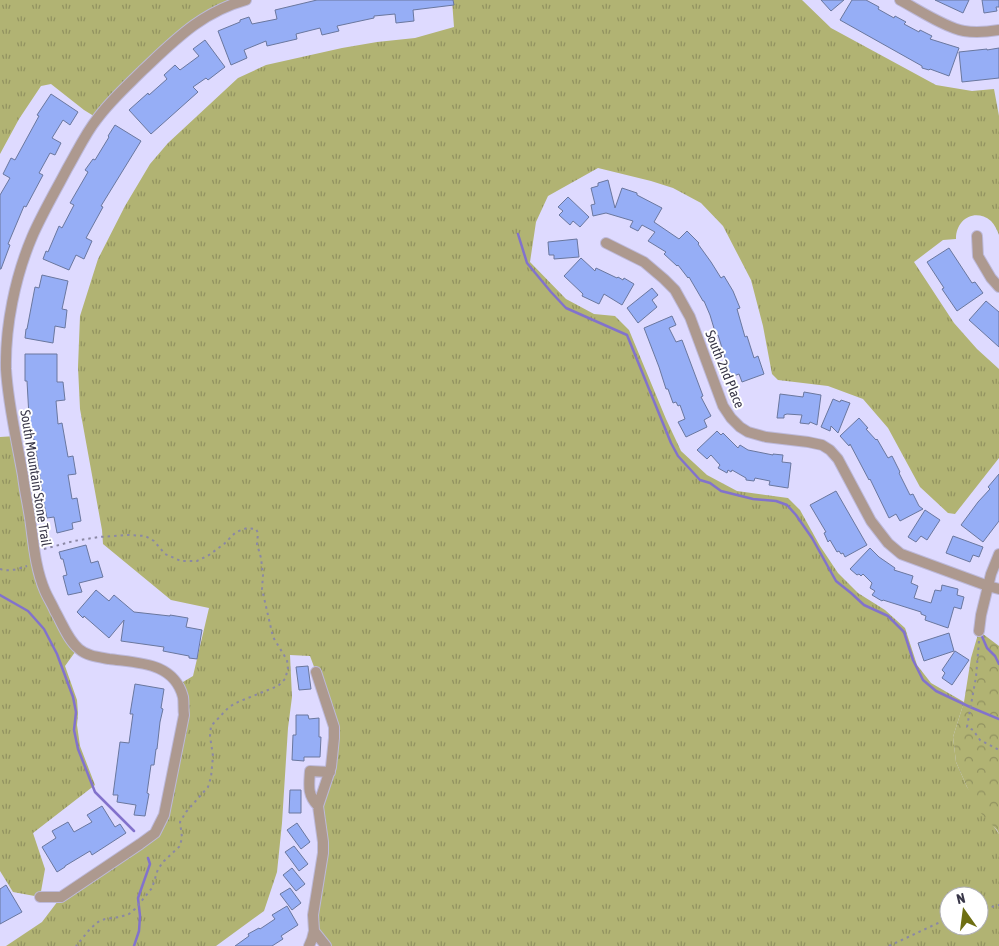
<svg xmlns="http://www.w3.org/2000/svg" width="999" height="946" viewBox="0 0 999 946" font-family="'Asap Condensed',sans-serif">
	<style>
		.grass { fill: url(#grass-tufts); fill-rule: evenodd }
		.park { fill: url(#park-crowns) }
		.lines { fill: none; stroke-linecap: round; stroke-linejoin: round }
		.stream { stroke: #8272cc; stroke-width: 2.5 }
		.building { fill: #96aef6; stroke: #6a779e }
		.street-casing { stroke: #bdb9da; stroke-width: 12 }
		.path { stroke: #8b88a4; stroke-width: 2; stroke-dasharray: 2.5 4; stroke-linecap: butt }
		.street { stroke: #ad998f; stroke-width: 10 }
		.labels { text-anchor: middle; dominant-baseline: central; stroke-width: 4; stroke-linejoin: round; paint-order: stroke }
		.street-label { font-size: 14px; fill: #383648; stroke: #fff }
	</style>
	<defs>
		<pattern id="grass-tufts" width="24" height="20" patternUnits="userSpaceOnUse" patternTransform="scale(1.25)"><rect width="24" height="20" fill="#b1b373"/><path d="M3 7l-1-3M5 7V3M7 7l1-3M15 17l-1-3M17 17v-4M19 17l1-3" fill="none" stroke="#919260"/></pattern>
		<pattern id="park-crowns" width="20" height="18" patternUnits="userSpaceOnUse" patternTransform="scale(1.25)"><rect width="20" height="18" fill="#b1b373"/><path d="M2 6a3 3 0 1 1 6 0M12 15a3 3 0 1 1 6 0" fill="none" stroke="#919260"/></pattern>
	</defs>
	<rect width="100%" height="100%" fill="#dedaff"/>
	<path class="grass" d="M 0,0 L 237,0 L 193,25 L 97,118 L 84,110 L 51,84 L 41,86 L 19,119 L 0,154 Z
		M 452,0 L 802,0 L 831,28 L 936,85 L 972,91 L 994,89 L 999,116 L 999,235 C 997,230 995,225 991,221 C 975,208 956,219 956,239 L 943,240 L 914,262 L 954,323 L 977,349 L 999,369 L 999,458 L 955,514 L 948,513 L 920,487 L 888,428 L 863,399 L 828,386 L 778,380 L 772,374 L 763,326 L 751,280 L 723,226 L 701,203 L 673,188 L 651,181 L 598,168 L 548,196 L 536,222 L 530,262 L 566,299 L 594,314 L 615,316 L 629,330 L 666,419 L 681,451 L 707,475 L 737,491 L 788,498 L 800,510 L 820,546 L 838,573 L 858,593 L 885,610 L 905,628 L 917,665 L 931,683 L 964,702 L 953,737 L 956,762 L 967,787 L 999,834 L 999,946 L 331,946 L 319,931 L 313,915 L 323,853 L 318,806 L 334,738 L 316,672 L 310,656 L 290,655 L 292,697 L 288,728 L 282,823 L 277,872 L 264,911 L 216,946 L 6,946 L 42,922 L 61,897 L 155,833 L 184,715 L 178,685 L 193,676 L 209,608 L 171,600 L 103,544 L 102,530 L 80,409 L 78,367 L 80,316 L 98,259 L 125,206 L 150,164 L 168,143 L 238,78 L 266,65 L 342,48 L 377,42 L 415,38 L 454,27 ZM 949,896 L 979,896 L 979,926 L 949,926 Z
		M 16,436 L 37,566 L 78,648 L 65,666 L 77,700 L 78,714 L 77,725 L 80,746 L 95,785 L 33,833 L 45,869 L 40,897 L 13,892 L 0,871 L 0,437 Z"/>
	<path class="park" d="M 979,631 L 999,646 L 999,834 L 997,830 L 978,810 L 967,787 L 956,762 L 953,737 L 964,702 L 971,658 Z"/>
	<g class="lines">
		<path class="stream" d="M 518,234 L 527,263 L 551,292 L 566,308 L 627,335 L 671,443 L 678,456 L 700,480 L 710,483 L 721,491 L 753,499 L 776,501 L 787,505 L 796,515 L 812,538 L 836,581 L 851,593 L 864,605 L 888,616 L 904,632 L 913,660 L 923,680 L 936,691 L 970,707 L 999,719
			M 0,595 L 28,611 L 44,629 L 57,654 L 73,697 L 76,712 L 74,730 L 78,749 L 95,792 L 134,831
			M 981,634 L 987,648 L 995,656 L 999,664
			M 134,946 L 139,931 L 140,916 L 138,898 L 150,864 L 148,858"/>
	</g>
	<path class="building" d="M 317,0 L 453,0 L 454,5 L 413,10 L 414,21 L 396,23 L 395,14 L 374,16 L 374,18 L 337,26 L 339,31 L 322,35 L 320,28 L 296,34 L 297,39 L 267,46 L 266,41 L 244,50 L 247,58 L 231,65 L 218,31 L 240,22 L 240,20 L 249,17 L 252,24 L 277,19 L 275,10 Z
		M 821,0 L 844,0 L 831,11 Z
		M 852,0 L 866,0 L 879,7 L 878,9 L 894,18 L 895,16 L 906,22 L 904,24 L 919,32 L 920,30 L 932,36 L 930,39 L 959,48 L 949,76 L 930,69 L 929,70 L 922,68 L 922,66 L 840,20 Z
		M 935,0 L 969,0 L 963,13 Z
		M 982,0 L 999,0 L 999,7 L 996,7 L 997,11 L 984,13 Z
		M 205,40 L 225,67 L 208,80 L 206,78 L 193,87 L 198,92 L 151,134 L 129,110 L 148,93 L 149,95 L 167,79 L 164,75 L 175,65 L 180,70 L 199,56 L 193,49 Z
		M 999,48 L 999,78 L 962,82 L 959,52 L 987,49 L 987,50 Z
		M 51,94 L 78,112 L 70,125 L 63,120 L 52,138 L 61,143 L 55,155 L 50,153 L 39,173 L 43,175 L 26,207 L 24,206 L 8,244 L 10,245 L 1,269 L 0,269 L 0,195 L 10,178 L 3,174 L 11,158 L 15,160 L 39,116 L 37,115 Z
		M 115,125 L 141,141 L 101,206 L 103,207 L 86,238 L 92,241 L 84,259 L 76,255 L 69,270 L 43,259 L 46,251 L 48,252 L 59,226 L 62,228 L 74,205 L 70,203 L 88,172 L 85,170 L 93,159 L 95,160 L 109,137 L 108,136 Z
		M 608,180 L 615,208 L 622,188 L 637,193 L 637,195 L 662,208 L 654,222 L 679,239 L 687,231 L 699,243 L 698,244 L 711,262 L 721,278 L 724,276 L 733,291 L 740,308 L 737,309 L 745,337 L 747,336 L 754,358 L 758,356 L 764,374 L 742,382 L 739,374 L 731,377 L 718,335 L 716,335 L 710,315 L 704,301 L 703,301 L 689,277 L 688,278 L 678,265 L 677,266 L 664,254 L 666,252 L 648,241 L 655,232 L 642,225 L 638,231 L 630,227 L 633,221 L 606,213 L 593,216 L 591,205 L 595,204 L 591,188 L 598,186 L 598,183 Z
		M 568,197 L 589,217 L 580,227 L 573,221 L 570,225 L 559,215 L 563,211 L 558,207 Z
		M 577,239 L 579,257 L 554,259 L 554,255 L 549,255 L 548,242 Z
		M 949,248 L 972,283 L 975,282 L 983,293 L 957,311 L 942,289 L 944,288 L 927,262 Z
		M 581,258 L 595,271 L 596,268 L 617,278 L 618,277 L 623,280 L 624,278 L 634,284 L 622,305 L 604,294 L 599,304 L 582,296 L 583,294 L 564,276 Z
		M 42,275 L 68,281 L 62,309 L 67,310 L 65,328 L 55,326 L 53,343 L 25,338 L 26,329 L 27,329 L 35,287 L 39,288 Z
		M 652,288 L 658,295 L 652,300 L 657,307 L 638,323 L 627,308 Z
		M 986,301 L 999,312 L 999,347 L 969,320 Z
		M 672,316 L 676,325 L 669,328 L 676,342 L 682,340 L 703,396 L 701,397 L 711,416 L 704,420 L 707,427 L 686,437 L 678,422 L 685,419 L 680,405 L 678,406 L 676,402 L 673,403 L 668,389 L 666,389 L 659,367 L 644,328 Z
		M 25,354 L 57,354 L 57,382 L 63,382 L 65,400 L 56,401 L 58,424 L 62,423 L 68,457 L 73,456 L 76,474 L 68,475 L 72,499 L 77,498 L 81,521 L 72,523 L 73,529 L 57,533 L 54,517 L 47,518 L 41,490 L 42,490 L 34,439 L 33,439 L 29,417 L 27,381 L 25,381 Z
		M 804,392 L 821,395 L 817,425 L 810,422 L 809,424 L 800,423 L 802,415 L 787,414 L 784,415 L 784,418 L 777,418 L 780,394 L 803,397 Z
		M 833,399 L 840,402 L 841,400 L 850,403 L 838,433 L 831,426 L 830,431 L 821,427 Z
		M 859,418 L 868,428 L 866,429 L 876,440 L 877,439 L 888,458 L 892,456 L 900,472 L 899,473 L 910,495 L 913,494 L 919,506 L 923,509 L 900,521 L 896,514 L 889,518 L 870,479 L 869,480 L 850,444 L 849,446 L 840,436 Z
		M 717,431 L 721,435 L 723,433 L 738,448 L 740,445 L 748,450 L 773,455 L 773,454 L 783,455 L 782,462 L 791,463 L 788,488 L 769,485 L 770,481 L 755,478 L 754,481 L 746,480 L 746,478 L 732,470 L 731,472 L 728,470 L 727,473 L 718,468 L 720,465 L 711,455 L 707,459 L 697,450 Z
		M 999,474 L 999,521 L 983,542 L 961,525 L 978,502 L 990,489 L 988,487 Z
		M 836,491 L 867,545 L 845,557 L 843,553 L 841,554 L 839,551 L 837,552 L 830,540 L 828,542 L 824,533 L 826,532 L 810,505 Z
		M 925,510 L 940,520 L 927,540 L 921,536 L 916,542 L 908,537 Z
		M 953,536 L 983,547 L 979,557 L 973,555 L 970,562 L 946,553 Z
		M 86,545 L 91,563 L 98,561 L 103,577 L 79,583 L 82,592 L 68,595 L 63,576 L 67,575 L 63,559 L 61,559 L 59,552 Z
		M 870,548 L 879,557 L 895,568 L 894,570 L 913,576 L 911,583 L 918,586 L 914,598 L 931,603 L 935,590 L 941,591 L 942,585 L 958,589 L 957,595 L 964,597 L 961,609 L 954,607 L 948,628 L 925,620 L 926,616 L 921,614 L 921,612 L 883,600 L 882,601 L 872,595 L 875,591 L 870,588 L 872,583 L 863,574 L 861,576 L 859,574 L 857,575 L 850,569 Z
		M 96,590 L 109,601 L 114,595 L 134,612 L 170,616 L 170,615 L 188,618 L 186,627 L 202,630 L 197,659 L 189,658 L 189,656 L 163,651 L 164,647 L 121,641 L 124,620 L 109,638 L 84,616 L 83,618 L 77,612 Z
		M 949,633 L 954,651 L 924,661 L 918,643 Z
		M 955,651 L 969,660 L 952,685 L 942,678 L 945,673 L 942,670 Z
		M 308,666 L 311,689 L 299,690 L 296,667 Z
		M 135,684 L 164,689 L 161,708 L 163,709 L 160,722 L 157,749 L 156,749 L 154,765 L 151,765 L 147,793 L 149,794 L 145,816 L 134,815 L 136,805 L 117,802 L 118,795 L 113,795 L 120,742 L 129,743 L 133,714 L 130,714 Z
		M 296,715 L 308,715 L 309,719 L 319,718 L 319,737 L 321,737 L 320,757 L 304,757 L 304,761 L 292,760 L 293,735 L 296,735 Z
		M 290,790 L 301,790 L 301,813 L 289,813 Z
		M 102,806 L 115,827 L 120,824 L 126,833 L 92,855 L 90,851 L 65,866 L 65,867 L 57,872 L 42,847 L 56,838 L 52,831 L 68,822 L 74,832 L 92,822 L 87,815 Z
		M 297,823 L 310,842 L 301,849 L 287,830 Z
		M 294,846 L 308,864 L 299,871 L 285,852 Z
		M 292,868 L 305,884 L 296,891 L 283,875 Z
		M 6,885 L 22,912 L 0,924 L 0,889 Z
		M 290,888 L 301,903 L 292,910 L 280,894 Z
		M 287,906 L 298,925 L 281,936 L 283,939 L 272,946 L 235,946 L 249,936 L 248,934 L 259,928 L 260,929 L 275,919 L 272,915 Z"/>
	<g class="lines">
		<defs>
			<path id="street" d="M 900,0 C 917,9 946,28 964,31 C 975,33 987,32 999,30
				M 977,236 L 978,256 L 991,278 L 999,287
				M 606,243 L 644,262 L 664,279 L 675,290 L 690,317 L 723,406 L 731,418 L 740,427 L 748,432 L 766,437 L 808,442 L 822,445 L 830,450 L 838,459 L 871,521 L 888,543 L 901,554 L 988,586 L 999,589
				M 979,631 L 981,615 L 991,574 L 999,554
				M 318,806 C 307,795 309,785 310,771 L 330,772
				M 40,897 L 61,897 L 140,844 L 155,833 L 164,815 L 184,715 C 183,709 184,703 183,697 C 174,662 138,663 109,659 C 98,657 87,656 79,649 C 68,640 62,623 55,611 C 52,604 48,598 45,591 C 36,570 34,548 31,525 C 29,509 25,493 23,476 C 17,441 8,405 6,369 C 5,327 15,277 32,237 C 42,214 55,192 67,169 C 77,152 85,134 97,119 C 110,101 127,86 143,70 C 176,39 202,12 246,0
				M 314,931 L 326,946
				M 309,946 L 312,939 L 314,931 L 313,915 L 323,853 L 323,842 L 318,806 L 331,767 L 334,738 L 334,727 L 316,672"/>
		</defs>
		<use href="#street" class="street-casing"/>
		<path class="path" d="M 44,549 L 74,541 L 99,537 L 128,535 L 145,536 L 154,541 L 165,554 L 181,561 L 197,561 L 209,555 L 224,544 L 236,532 L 247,528 L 256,529 L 258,533 L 257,544 L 261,558 L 263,575 L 262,589 L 273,637 L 287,660 L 288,669 L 285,679 L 278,686 L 238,702 L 229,707 L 211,726 L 210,736 L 213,756 L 211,777 L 208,787 L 186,812 L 180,822 L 182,837 L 180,846 L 164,861 L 158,869 L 152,888 L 135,909 L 129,914 L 120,917 L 105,919 L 98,922 L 90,929 L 76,946
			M 0,569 C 8,572 19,569 27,566
			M 979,641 L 976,677 L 967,727 L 973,730 L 980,740 L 999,750
			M 979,910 L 999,905
			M 889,946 L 949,918"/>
		<use href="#street" class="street"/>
	</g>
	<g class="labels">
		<g class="street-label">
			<text transform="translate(725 369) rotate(68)">South 2nd Place</text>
			<text transform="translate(36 478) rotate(81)">South Mountain Stone Trail</text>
		</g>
	</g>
	<g transform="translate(964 911) rotate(346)"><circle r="24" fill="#ffffff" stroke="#afafb6"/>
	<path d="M0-4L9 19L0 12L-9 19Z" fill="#6e6f12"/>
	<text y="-8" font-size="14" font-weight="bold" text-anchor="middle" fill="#383648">N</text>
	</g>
</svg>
